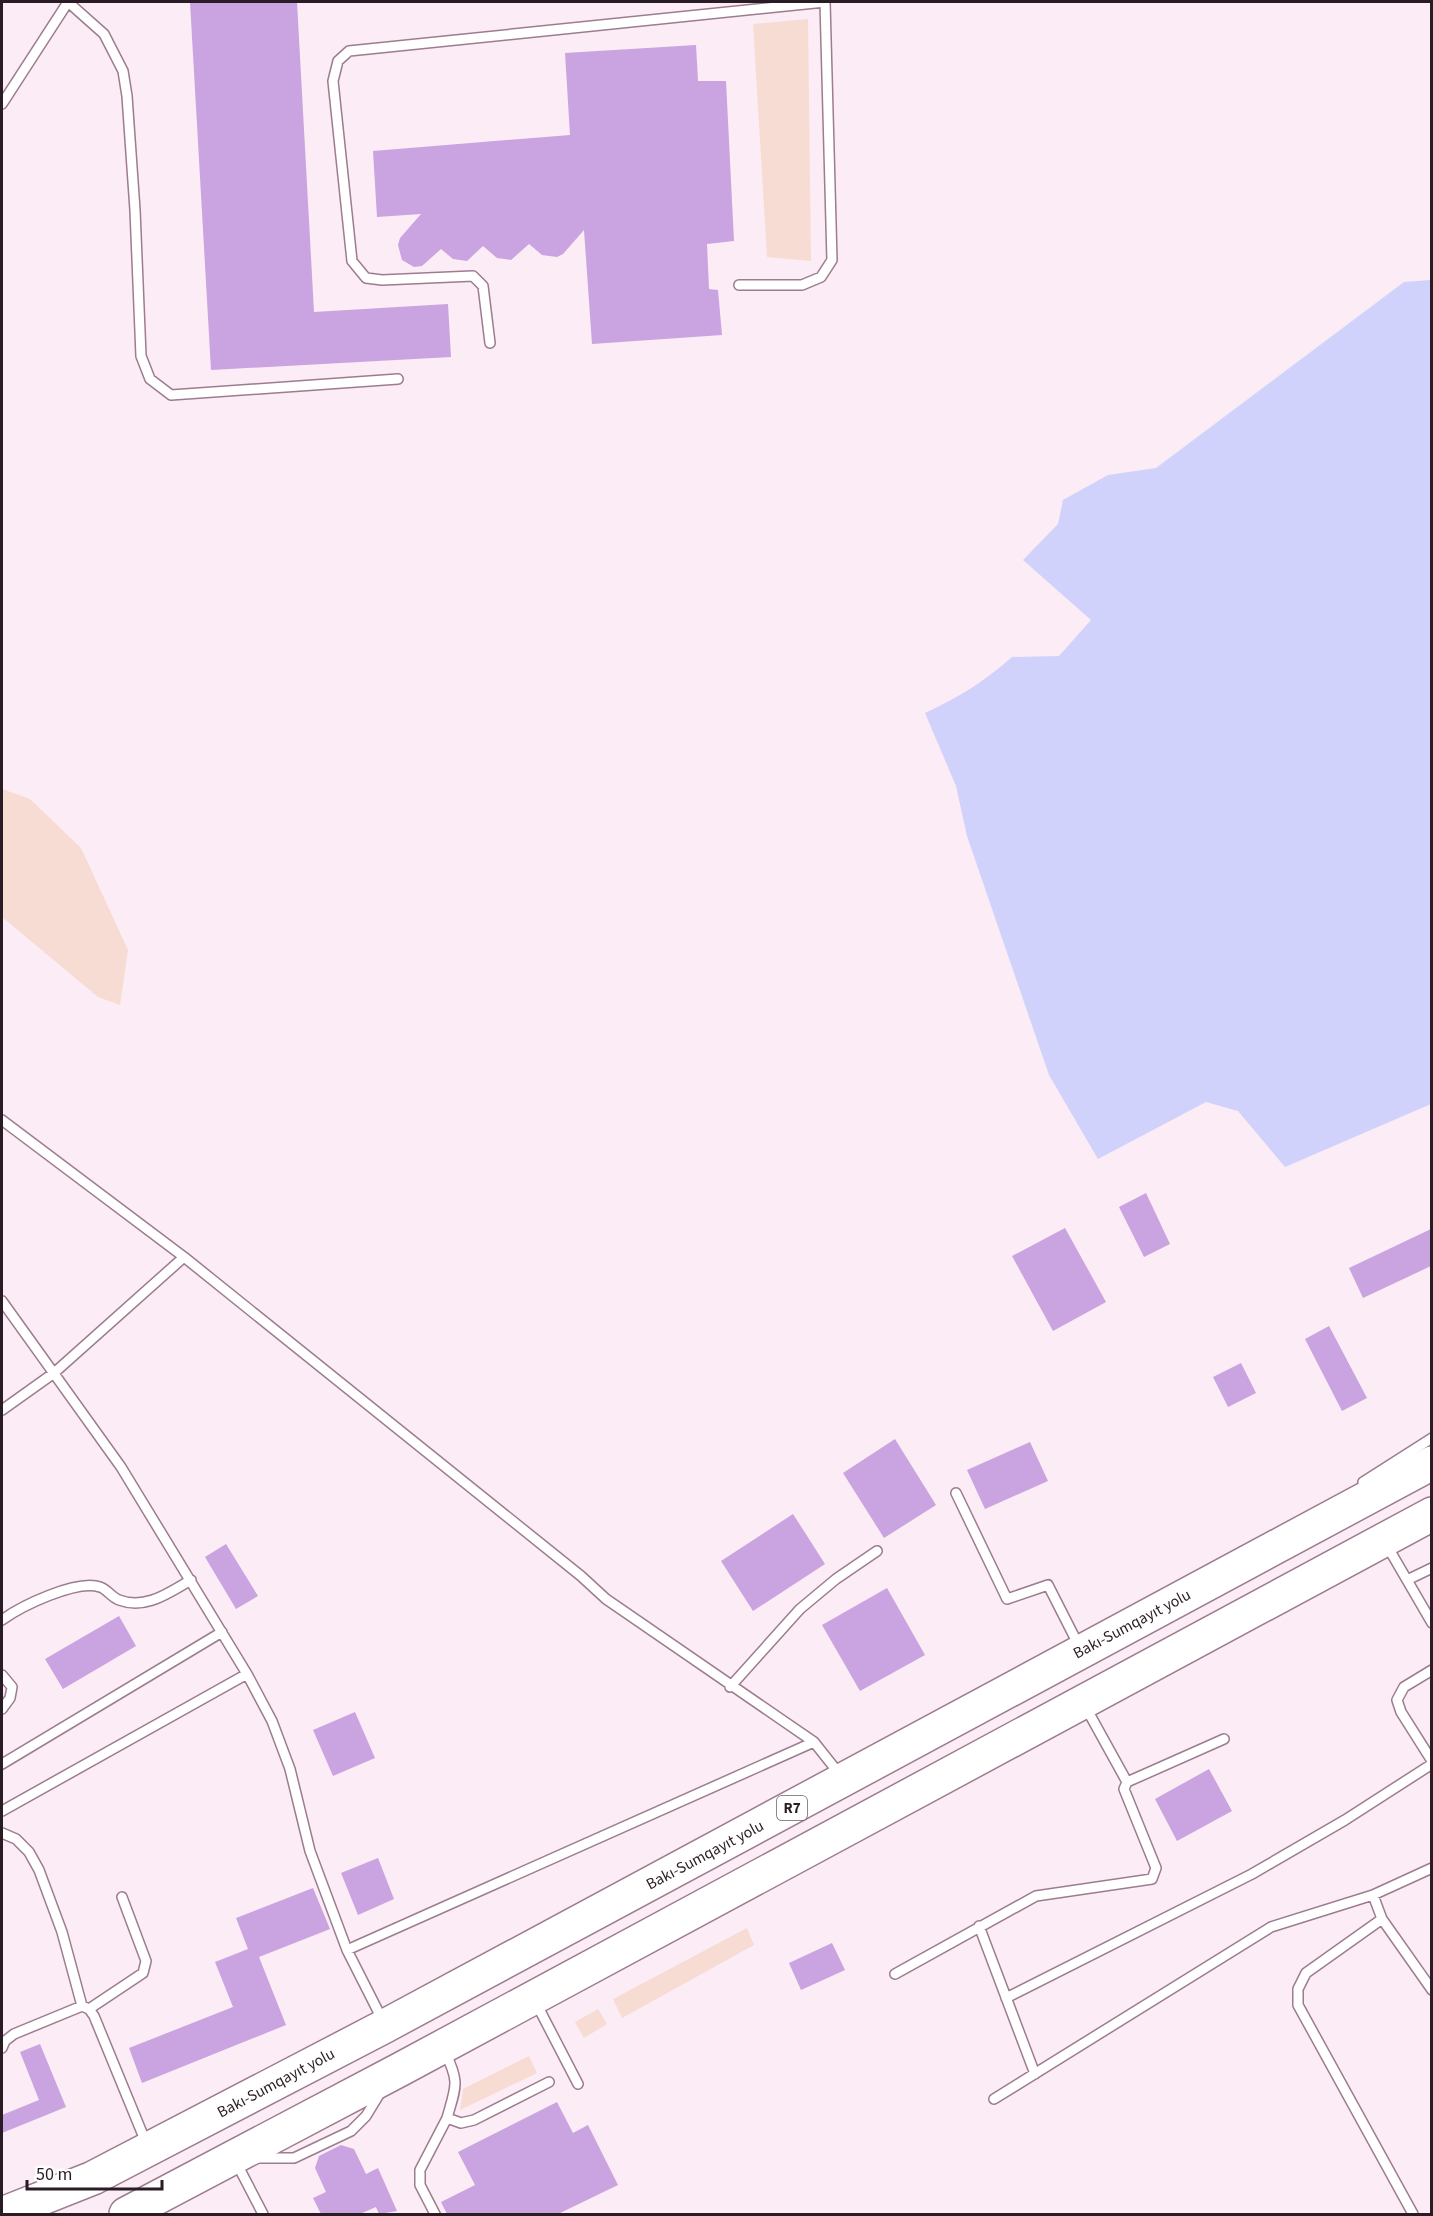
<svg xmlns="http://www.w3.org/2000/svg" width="1433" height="2216" viewBox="0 0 1433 2216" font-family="'Source Sans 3',sans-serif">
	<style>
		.green { fill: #f7dcd3 }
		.water { fill: #d0d2fb }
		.building { fill: #caa3e1 }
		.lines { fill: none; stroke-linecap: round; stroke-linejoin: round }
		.lane-casing { stroke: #9d7c90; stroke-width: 12 }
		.highway-casing { stroke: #9d7c90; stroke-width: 36 }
		.lane { stroke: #fff; stroke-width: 9 }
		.highway { stroke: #fff; stroke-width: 33 }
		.labels { text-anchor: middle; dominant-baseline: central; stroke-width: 4.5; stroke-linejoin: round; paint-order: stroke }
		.shield { fill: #fefefe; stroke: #696065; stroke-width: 1.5 }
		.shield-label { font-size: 15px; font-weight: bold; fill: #291c24 }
		.street-label { font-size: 16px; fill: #291c24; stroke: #fefefe }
	</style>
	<rect width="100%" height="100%" fill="#fbecf5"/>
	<path class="green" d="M 808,19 L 811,261 L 767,257 L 753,24 Z
		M 2,789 L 30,799 L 81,848 L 128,950 L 120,1005 L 98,997 L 2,917 Z
		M 747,1928 L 754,1945 L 622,2018 L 613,1999 Z
		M 598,2009 L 607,2024 L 584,2038 L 575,2022 Z
		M 529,2056 L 537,2073 L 460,2110 L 463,2089 Z"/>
	<path class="water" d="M 1431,280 L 1431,1104 L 1285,1167 L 1238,1111 L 1206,1102 L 1098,1159 L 1049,1075 L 967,836 L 956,786 L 925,713 C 958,698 985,681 1012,657 L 1059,656 L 1091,620 L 1023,560 L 1058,524 L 1063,500 L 1108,475 L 1156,468 L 1404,282 Z"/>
	<path class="building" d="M 190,2 L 297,2 L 314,312 L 448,304 L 451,357 L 211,370 Z
		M 696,45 L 698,81 L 726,81 L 734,241 L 707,244 L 709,289 L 718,290 L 722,335 L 592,344 L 584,230 L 563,254 L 557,257 L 542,255 L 529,244 L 511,260 L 497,258 L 483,246 L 467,261 L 453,259 L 441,249 L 422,266 L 414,267 L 402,260 L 398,245 L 400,238 L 421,214 L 377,217 L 373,151 L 570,135 L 565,53 Z
		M 1146,1193 L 1170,1244 L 1144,1257 L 1119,1207 Z
		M 1065,1228 L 1106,1302 L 1053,1331 L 1012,1256 Z
		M 1431,1229 L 1431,1266 L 1363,1298 L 1349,1268 Z
		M 1329,1326 L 1367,1398 L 1342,1411 L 1305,1339 Z
		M 1241,1363 L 1256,1393 L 1228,1407 L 1213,1377 Z
		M 895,1439 L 936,1505 L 884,1538 L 843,1473 Z
		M 1030,1442 L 1048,1481 L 985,1509 L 967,1470 Z
		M 793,1514 L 825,1564 L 753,1611 L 721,1561 Z
		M 226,1544 L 258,1596 L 236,1609 L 205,1557 Z
		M 887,1588 L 925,1655 L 860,1691 L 822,1625 Z
		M 119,1616 L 136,1646 L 63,1689 L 45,1659 Z
		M 355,1712 L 375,1758 L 333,1776 L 313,1730 Z
		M 1209,1769 L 1232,1811 L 1177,1841 L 1155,1799 Z
		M 378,1858 L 394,1899 L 358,1915 L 341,1873 Z
		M 313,1888 L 330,1929 L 259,1957 L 286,2025 L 142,2083 L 129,2048 L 233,2007 L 215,1962 L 248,1949 L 236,1918 Z
		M 832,1943 L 845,1970 L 801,1990 L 789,1963 Z
		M 40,2044 L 66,2107 L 2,2133 L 2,2115 L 39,2100 L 20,2052 Z
		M 557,2102 L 573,2133 L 588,2125 L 618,2185 L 558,2214 L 447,2214 L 441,2202 L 475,2185 L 458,2152 Z
		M 341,2145 L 354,2149 L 366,2174 L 378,2168 L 397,2211 L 379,2214 L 376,2207 L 360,2214 L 321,2214 L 313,2198 L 326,2192 L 315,2168 L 319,2156 Z"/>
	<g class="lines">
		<defs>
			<path id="lane" d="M 68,2 L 104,34 L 123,71 L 127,96 L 135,210 L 141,356 L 150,379 L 171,395 L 398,379
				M 2,104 L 68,2
				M 739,285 L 802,285 L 821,277 L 832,260 L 825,2
				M 490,343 L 483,286 L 473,276 L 382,280 L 366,278 L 352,261 L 333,81 L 338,61 L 349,51 L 825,2
				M 2,1120 L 184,1257 L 581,1576 L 606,1599 L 814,1742 L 841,1776
				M 2,1301 L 121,1467 L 247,1674
				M 2,1410 L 54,1373 L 184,1257
				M 1363,1482 L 1432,1438
				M 956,1493 L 1007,1599 L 1048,1585 L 1079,1646
				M 1386,1544 L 1432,1623
				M 1407,1580 L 1432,1568
				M 2,1620 C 21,1606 77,1579 100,1587 C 107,1589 111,1597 119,1600 C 146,1610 168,1593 191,1580
				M 1432,1670 L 1404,1687 L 1397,1700 L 1401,1712 L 1432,1761
				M 2,1675 L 12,1687 L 10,1698 L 2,1709
				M 730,1687 L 800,1609 L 836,1579 L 877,1551
				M 1085,1706 L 1127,1782
				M 2,1764 L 222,1632
				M 2,1811 L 247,1674 L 272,1721 L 290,1769 L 310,1851 L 347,1950 L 814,1742
				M 2,1833 L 16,1839 L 29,1852 L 39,1870 L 62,1932 L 82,2006
				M 1373,1895 L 1382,1919 L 1432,1990
				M 1382,1919 L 1306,1973 L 1298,1989 L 1298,2005 L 1413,2214
				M 979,1926 L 1035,2074
				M 347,1950 L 383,2021
				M 895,1974 L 1036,1896 L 1152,1879 L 1156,1868 L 1124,1789 L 1127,1782 L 1224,1739
				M 1006,1998 L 1252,1874 L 1345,1820 L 1432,1764
				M 535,2001 L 578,2084
				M 89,2009 L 143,1973 L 146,1961 L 122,1897
				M 2,2048 L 5,2041 L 14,2034 L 82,2006 L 89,2009 L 94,2016 L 147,2145
				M 445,2052 C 460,2083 456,2086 447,2118 L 461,2123 L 474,2120 L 549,2082
				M 994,2099 L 1271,1927 L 1373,1895 L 1432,1868
				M 254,2158 L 294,2158 L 351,2131 L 366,2116 L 380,2093
				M 236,2162 L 263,2214
				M 435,2214 L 420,2185 L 420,2170 L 447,2118"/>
			<path id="highway" d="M 2,2214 L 93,2178 L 385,2026 L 1432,1463
				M 126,2214 L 401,2069 L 1432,1514"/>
		</defs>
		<use href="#lane" class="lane-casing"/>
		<use href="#highway" class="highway-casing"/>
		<use href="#lane" class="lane"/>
		<use href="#highway" class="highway"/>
	</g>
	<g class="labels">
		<rect class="shield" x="777" y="1796" width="30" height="24" rx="4.5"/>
		<g class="shield-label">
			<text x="792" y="1808">R7</text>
		</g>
		<g class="street-label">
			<text transform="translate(1132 1624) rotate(-28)">Bakı-Sumqayıt yolu</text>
			<text transform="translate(705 1855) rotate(-28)">Bakı-Sumqayıt yolu</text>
			<text transform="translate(276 2083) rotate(-28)">Bakı-Sumqayıt yolu</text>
		</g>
	</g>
	<rect width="1433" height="2216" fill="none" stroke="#291c24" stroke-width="6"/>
	<path d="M27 2180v9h135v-9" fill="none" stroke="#291c24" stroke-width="3"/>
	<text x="36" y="2180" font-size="18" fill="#291c24" stroke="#fefefe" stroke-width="4.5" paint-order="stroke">50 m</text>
</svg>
